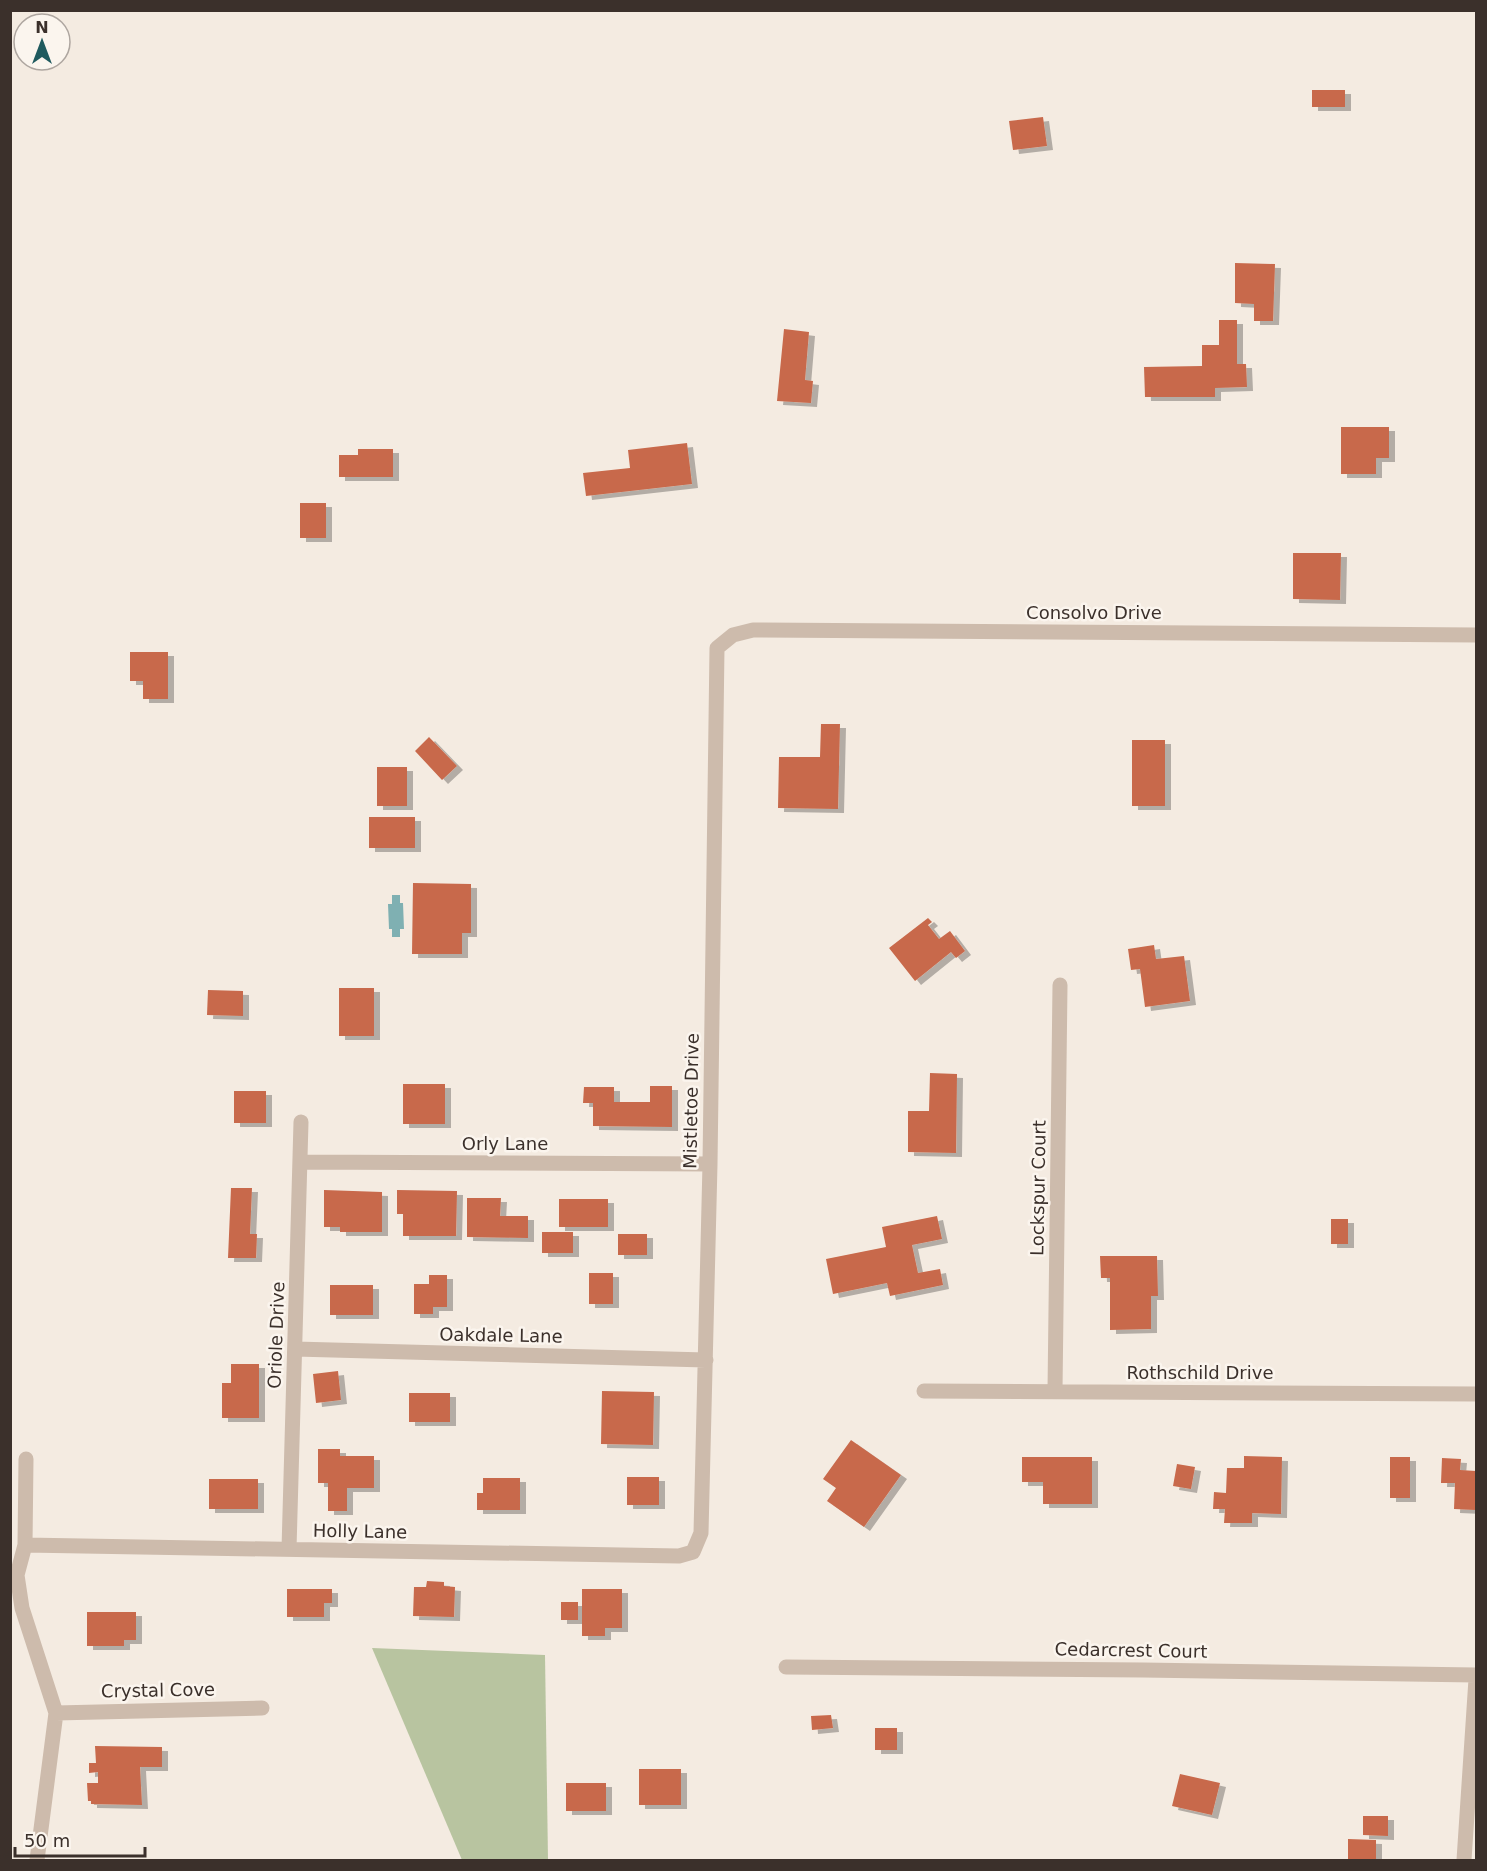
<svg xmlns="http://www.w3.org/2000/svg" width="1487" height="1871" viewBox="0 0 1487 1871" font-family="'DejaVu Sans',sans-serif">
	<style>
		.green { fill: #b8c4a0 }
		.water { fill: #7fb0b2 }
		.building { fill: #c8694b; filter: url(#shadow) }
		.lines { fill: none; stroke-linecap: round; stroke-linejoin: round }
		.minor { stroke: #cdbbac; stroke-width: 15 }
		.labels { text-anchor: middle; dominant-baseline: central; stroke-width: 5; stroke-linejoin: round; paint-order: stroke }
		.street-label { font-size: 18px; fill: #3b302b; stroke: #fbf5ee }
	</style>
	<defs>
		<filter id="shadow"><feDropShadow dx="6" dy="4" stdDeviation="0" flood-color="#0004"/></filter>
	</defs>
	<rect width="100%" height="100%" fill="#f4ebe1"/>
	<path class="green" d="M 372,1648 L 545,1655 L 548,1860 L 462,1860 Z"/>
	<path class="water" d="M 392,895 L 400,895 L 400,903 L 403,903 L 404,929 L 400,929 L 400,937 L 392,937 L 392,929 L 389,929 L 388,904 L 392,904 Z"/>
	<path class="building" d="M 1312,90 L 1345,90 L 1345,107 L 1312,107 Z
		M 1043,117 L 1047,146 L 1013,150 L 1009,121 Z
		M 1235,263 L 1275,264 L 1273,321 L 1254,321 L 1254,304 L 1235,303 Z
		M 1219,320 L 1237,320 L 1237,364 L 1246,364 L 1247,387 L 1215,388 L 1215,397 L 1145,397 L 1144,367 L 1202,366 L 1202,345 L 1219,345 Z
		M 784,329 L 809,332 L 805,380 L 813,381 L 811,403 L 777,401 Z
		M 1341,427 L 1389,427 L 1389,458 L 1376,458 L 1376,474 L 1341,474 Z
		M 687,443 L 692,484 L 586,496 L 583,473 L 630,468 L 628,450 Z
		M 358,449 L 393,449 L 393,477 L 339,477 L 339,455 L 358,455 Z
		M 300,503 L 326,503 L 326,538 L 300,538 Z
		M 1293,553 L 1341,553 L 1340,600 L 1293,599 Z
		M 130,652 L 168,652 L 168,699 L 143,699 L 143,681 L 130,681 Z
		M 821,724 L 840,724 L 838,809 L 778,808 L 779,757 L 820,757 Z
		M 429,737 L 457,766 L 442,780 L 415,751 Z
		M 1132,740 L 1165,740 L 1165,806 L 1132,806 Z
		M 377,767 L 407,767 L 407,806 L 377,806 Z
		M 369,817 L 415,817 L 415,848 L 369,848 Z
		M 413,883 L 471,884 L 471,933 L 462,933 L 462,954 L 412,954 Z
		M 928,918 L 932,922 L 928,925 L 939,939 L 950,931 L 965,951 L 956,958 L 951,952 L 915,981 L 889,948 Z
		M 1154,945 L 1156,959 L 1184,956 L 1190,1001 L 1145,1007 L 1140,969 L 1131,970 L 1128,949 Z
		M 339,988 L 374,988 L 374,1036 L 339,1036 Z
		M 208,990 L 243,991 L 243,1016 L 207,1015 Z
		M 930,1073 L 957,1074 L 956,1153 L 908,1152 L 908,1111 L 929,1111 Z
		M 403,1084 L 445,1084 L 445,1124 L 403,1124 Z
		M 650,1086 L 672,1086 L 672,1127 L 593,1126 L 593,1103 L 583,1103 L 584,1087 L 614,1087 L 614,1102 L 650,1102 Z
		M 234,1091 L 266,1091 L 266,1123 L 234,1123 Z
		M 231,1188 L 252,1188 L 250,1234 L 257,1234 L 256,1258 L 228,1258 Z
		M 324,1190 L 382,1192 L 382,1232 L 340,1232 L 340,1227 L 324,1227 Z
		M 397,1190 L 457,1191 L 456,1236 L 403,1236 L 403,1214 L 397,1214 Z
		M 467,1198 L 501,1198 L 500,1216 L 528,1216 L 528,1238 L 467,1237 Z
		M 559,1199 L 608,1199 L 608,1227 L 559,1227 Z
		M 937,1216 L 942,1239 L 912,1245 L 918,1273 L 940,1269 L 943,1285 L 890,1296 L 887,1283 L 833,1294 L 826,1259 L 886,1247 L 882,1227 Z
		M 1331,1219 L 1348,1219 L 1348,1244 L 1331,1244 Z
		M 542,1232 L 573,1232 L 573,1253 L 542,1253 Z
		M 618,1234 L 647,1234 L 647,1255 L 618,1255 Z
		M 1100,1256 L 1157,1256 L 1158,1296 L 1151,1296 L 1151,1329 L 1110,1330 L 1110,1278 L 1101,1278 Z
		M 589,1273 L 613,1273 L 613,1304 L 589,1304 Z
		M 429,1275 L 447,1275 L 447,1307 L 433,1307 L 433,1314 L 414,1314 L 414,1284 L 429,1284 Z
		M 330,1285 L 373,1285 L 373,1315 L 330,1315 Z
		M 231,1364 L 259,1364 L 259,1418 L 222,1418 L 222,1383 L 231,1383 Z
		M 338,1371 L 341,1400 L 316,1403 L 313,1374 Z
		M 602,1391 L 654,1392 L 653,1445 L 601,1444 Z
		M 409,1393 L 450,1393 L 450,1422 L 409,1422 Z
		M 851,1440 L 901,1475 L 864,1527 L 827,1501 L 836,1488 L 823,1479 Z
		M 318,1449 L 340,1449 L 340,1456 L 374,1456 L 374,1488 L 347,1488 L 347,1511 L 328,1511 L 328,1483 L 318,1483 Z
		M 1244,1456 L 1282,1457 L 1281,1514 L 1252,1513 L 1252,1523 L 1224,1523 L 1225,1509 L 1213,1509 L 1214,1492 L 1226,1493 L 1227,1468 L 1244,1468 Z
		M 1022,1457 L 1092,1457 L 1092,1504 L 1043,1504 L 1043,1482 L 1022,1482 Z
		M 1390,1457 L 1410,1457 L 1410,1498 L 1390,1498 Z
		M 1442,1458 L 1461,1459 L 1460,1470 L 1476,1471 L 1476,1510 L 1454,1509 L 1455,1483 L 1441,1483 Z
		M 1177,1464 L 1195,1467 L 1191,1489 L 1173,1486 Z
		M 627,1477 L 659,1477 L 659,1505 L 627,1505 Z
		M 483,1478 L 520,1478 L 520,1510 L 477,1510 L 477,1493 L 483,1493 Z
		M 209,1479 L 258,1479 L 258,1509 L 209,1509 Z
		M 427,1581 L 444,1582 L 444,1586 L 455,1587 L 454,1617 L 413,1616 L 414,1587 L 426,1587 Z
		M 287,1589 L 332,1589 L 332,1603 L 324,1603 L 324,1617 L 287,1617 Z
		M 582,1589 L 622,1589 L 622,1628 L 605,1628 L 605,1636 L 582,1636 Z
		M 561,1602 L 578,1602 L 578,1620 L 561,1620 Z
		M 87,1612 L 136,1612 L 136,1640 L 124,1640 L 124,1646 L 87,1646 Z
		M 831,1715 L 833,1728 L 812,1730 L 811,1716 Z
		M 875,1728 L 897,1728 L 897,1750 L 875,1750 Z
		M 95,1746 L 162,1747 L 162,1767 L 140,1767 L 142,1805 L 91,1804 L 91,1801 L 88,1801 L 87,1783 L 98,1783 L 98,1772 L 89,1773 L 89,1763 L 96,1763 Z
		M 639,1769 L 681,1769 L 681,1805 L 639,1805 Z
		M 1180,1774 L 1220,1783 L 1212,1815 L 1172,1806 Z
		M 566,1783 L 606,1783 L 606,1811 L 566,1811 Z
		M 1363,1816 L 1388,1816 L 1388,1836 L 1363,1835 Z
		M 1348,1839 L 1376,1840 L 1376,1860 L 1348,1860 Z"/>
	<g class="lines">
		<path class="minor" d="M 300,1162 L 710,1164
			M 295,1349 L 706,1360
			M 924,1391 L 1476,1394
			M 1055,1391 L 1060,985
			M 26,1459 L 25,1545 L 17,1575 L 22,1608 L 56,1713 L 37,1860
			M 25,1545 L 679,1556 L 693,1552 L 701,1533 L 710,1164 L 717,648 L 733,635 L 753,630 L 1476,635
			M 289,1549 L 301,1122
			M 786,1667 L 1143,1670 L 1476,1675
			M 56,1713 L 262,1708
			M 1464,1860 L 1476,1679"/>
	</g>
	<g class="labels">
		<g class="street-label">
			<text x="1094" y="612">Consolvo Drive</text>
			<text transform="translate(691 1101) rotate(-89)">Mistletoe Drive</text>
			<text x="505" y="1143">Orly Lane</text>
			<text transform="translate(1038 1188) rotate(-89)">Lockspur Court</text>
			<text transform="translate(276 1335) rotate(-88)">Oriole Drive</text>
			<text transform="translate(501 1335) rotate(1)">Oakdale Lane</text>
			<text x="1200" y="1372">Rothschild Drive</text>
			<text transform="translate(360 1531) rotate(1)">Holly Lane</text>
			<text transform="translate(1131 1650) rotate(1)">Cedarcrest Court</text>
			<text transform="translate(158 1690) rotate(-1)">Crystal Cove</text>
		</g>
	</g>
	<rect width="1487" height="1871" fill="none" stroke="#3b302b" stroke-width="24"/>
	<g transform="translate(42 42)"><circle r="28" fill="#fbf5ee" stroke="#aea6a0" stroke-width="1.5"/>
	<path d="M0-4.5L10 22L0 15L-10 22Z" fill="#1f5a5e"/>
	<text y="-9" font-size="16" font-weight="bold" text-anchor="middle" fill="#3b302b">N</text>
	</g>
	<path d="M15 1847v9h130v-9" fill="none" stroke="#3b302b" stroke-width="3"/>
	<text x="24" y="1847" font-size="18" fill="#3b302b" stroke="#fbf5ee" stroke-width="4.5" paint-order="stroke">50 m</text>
</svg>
